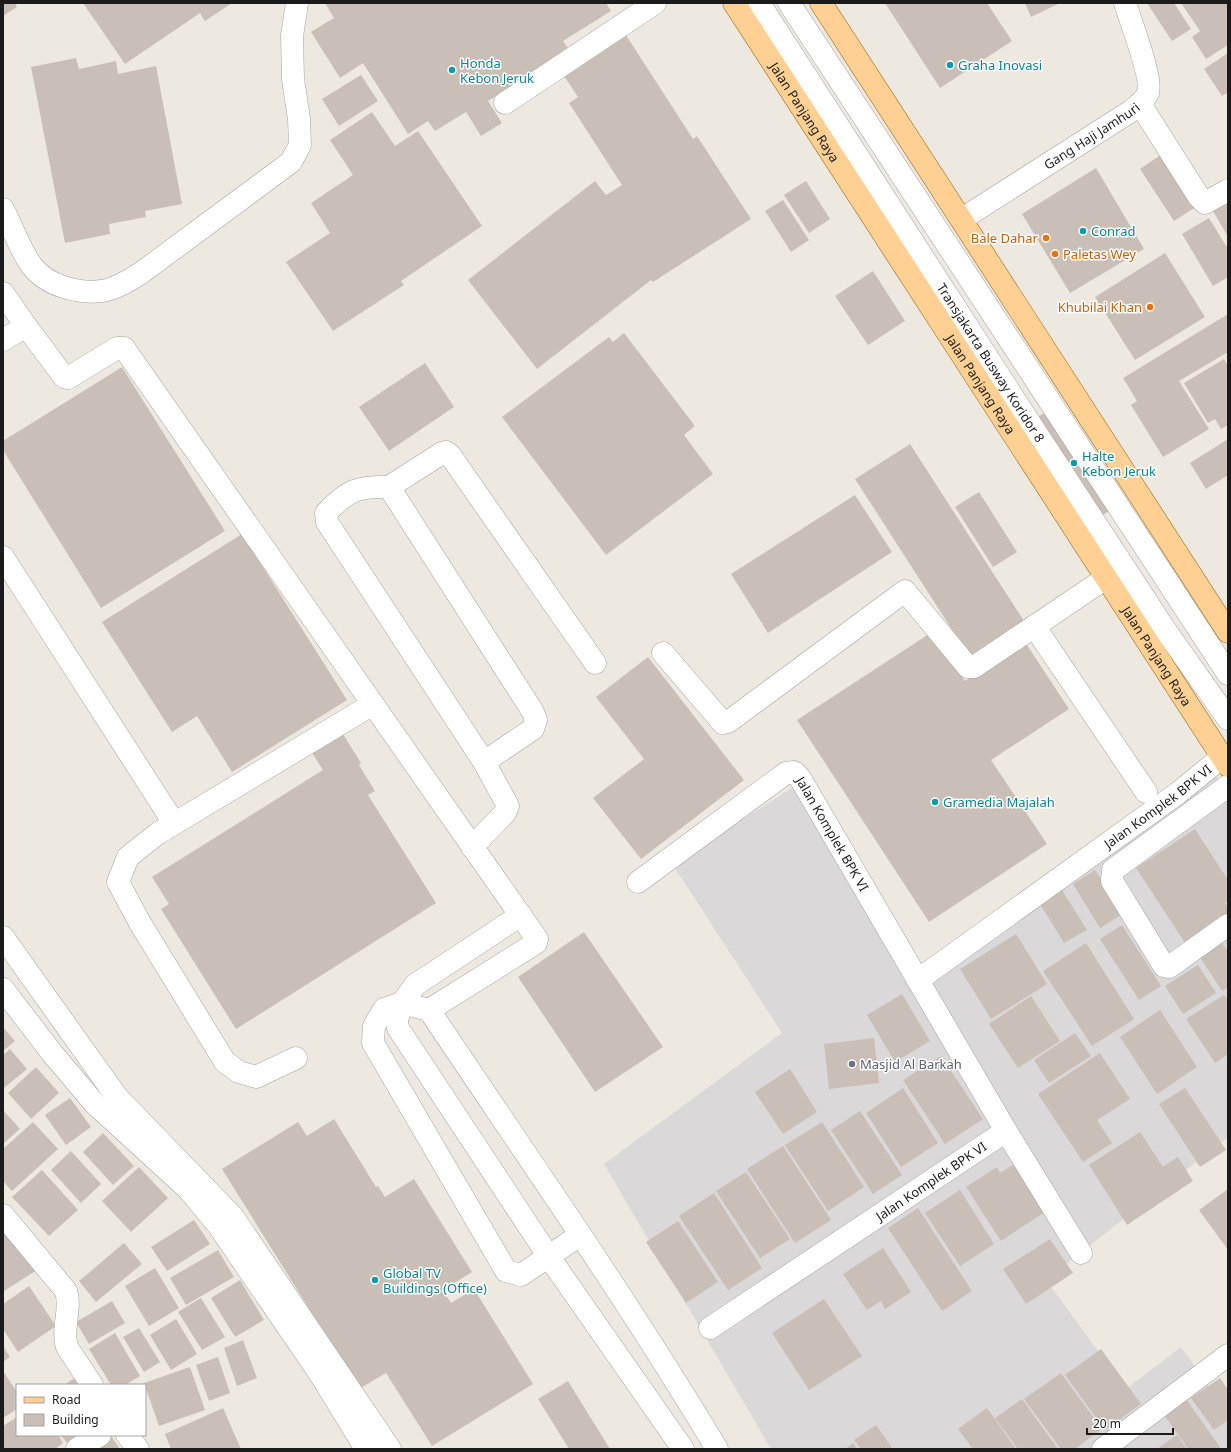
<svg xmlns="http://www.w3.org/2000/svg" width="1231" height="1452" viewBox="0 0 1231 1452" font-family="'Noto Sans',sans-serif">
	<style>
		.residential { fill: #dad8d8 }
		.building { fill: #cabfb6 }
		.lines { fill: none; stroke-linecap: round; stroke-linejoin: round }
		.minor-casing { stroke: #a2a2a2; stroke-width: 23 }
		.major-casing { stroke: #936100; stroke-width: 23 }
		.minor { stroke: #fff; stroke-width: 22 }
		.major { stroke: #ffd094; stroke-width: 22 }
		.culture-dot { fill: #0f9aa8; stroke: #fff; stroke-width: 1.5 }
		.food-dot { fill: #e8710a; stroke: #fff; stroke-width: 1.5 }
		.worship-dot { fill: #6b7280; stroke: #fff; stroke-width: 1.5 }
		.labels { text-anchor: middle; dominant-baseline: central; stroke-width: 3; stroke-linejoin: round; paint-order: stroke }
		.culture-label { font-size: 13px; fill: #0d838f; stroke: #fff; text-anchor: start }
		.street-label { font-size: 13px; fill: #1b1b1b; stroke: #fff }
		.food-label { font-size: 13px; fill: #c56008; stroke: #fff; text-anchor: end }
		.worship-label { font-size: 13px; fill: #5b616d; stroke: #fff; text-anchor: start }
	</style>
	<rect width="100%" height="100%" fill="#eee9e0"/>
	<path class="residential" d="M 1209,765 L 1228,794 L 1228,1137 L 1046,1280 L 1126,1389 L 1181,1347 L 1228,1413 L 1228,1449 L 771,1449 L 604,1164 L 782,1033 L 673,865 L 793,787 L 923,978 Z"/>
	<path class="building" d="M 3,3 L 15,3 L 17,7 L 3,16 Z
		M 83,3 L 232,3 L 205,21 L 200,13 L 125,64 Z
		M 325,3 L 606,3 L 611,11 L 563,41 L 569,50 L 488,101 L 502,123 L 481,136 L 466,112 L 435,131 L 428,121 L 408,134 L 363,63 L 340,78 L 311,32 L 334,18 Z
		M 885,3 L 987,3 L 1012,41 L 940,88 Z
		M 1025,3 L 1060,3 L 1031,17 Z
		M 1147,3 L 1174,3 L 1191,29 L 1172,41 Z
		M 1181,3 L 1228,3 L 1228,45 L 1206,59 L 1192,37 L 1200,31 Z
		M 624,32 L 693,139 L 697,136 L 751,219 L 653,282 L 651,280 L 537,369 L 468,280 L 595,181 L 606,195 L 622,185 L 569,103 L 578,97 L 562,73 Z
		M 1228,53 L 1228,92 L 1222,96 L 1204,69 Z
		M 76,58 L 79,69 L 116,61 L 118,74 L 156,66 L 182,204 L 145,211 L 146,217 L 109,224 L 110,234 L 65,243 L 31,67 Z
		M 361,75 L 378,101 L 339,126 L 322,99 Z
		M 372,112 L 395,146 L 418,131 L 482,226 L 401,281 L 404,285 L 333,331 L 286,262 L 330,233 L 311,203 L 353,175 L 330,140 Z
		M 1165,152 L 1199,205 L 1174,221 L 1140,169 Z
		M 1096,168 L 1144,249 L 1070,293 L 1022,214 Z
		M 806,181 L 830,219 L 809,233 L 784,195 Z
		M 783,200 L 809,240 L 791,252 L 765,211 Z
		M 1228,202 L 1228,237 L 1213,211 Z
		M 1209,218 L 1228,249 L 1228,277 L 1213,286 L 1182,234 Z
		M 1165,253 L 1205,317 L 1135,360 L 1095,297 Z
		M 873,271 L 905,321 L 868,345 L 835,296 Z
		M 1228,314 L 1228,352 L 1179,381 L 1209,429 L 1163,457 L 1131,405 L 1137,401 L 1123,378 Z
		M 624,333 L 695,426 L 684,435 L 713,474 L 606,555 L 502,417 L 609,337 L 613,342 Z
		M 1224,359 L 1228,366 L 1228,425 L 1221,429 L 1215,419 L 1208,423 L 1184,383 Z
		M 425,363 L 454,407 L 389,451 L 359,407 Z
		M 122,367 L 225,531 L 101,608 L 3,450 L 3,441 Z
		M 1050,409 L 1115,507 L 1098,518 L 1033,420 Z
		M 1228,439 L 1228,475 L 1206,489 L 1190,463 Z
		M 910,444 L 1024,621 L 969,656 L 855,479 Z
		M 979,492 L 1017,552 L 993,567 L 955,507 Z
		M 855,495 L 892,552 L 768,633 L 731,574 Z
		M 242,534 L 347,700 L 232,772 L 197,716 L 172,732 L 102,622 Z
		M 932,632 L 965,681 L 1025,642 L 1069,709 L 991,760 L 1047,844 L 929,922 L 797,720 Z
		M 648,657 L 744,780 L 641,859 L 593,798 L 644,759 L 596,697 Z
		M 343,734 L 361,763 L 359,765 L 375,791 L 368,795 L 436,903 L 236,1029 L 161,909 L 169,904 L 152,877 L 323,770 L 312,753 Z
		M 1195,829 L 1228,880 L 1228,901 L 1225,903 L 1228,907 L 1228,924 L 1189,949 L 1136,868 Z
		M 1095,870 L 1123,914 L 1100,928 L 1073,884 Z
		M 1062,890 L 1087,930 L 1064,943 L 1040,904 Z
		M 1122,925 L 1161,986 L 1139,1000 L 1100,939 Z
		M 584,932 L 663,1047 L 595,1092 L 518,977 Z
		M 1016,934 L 1047,984 L 991,1019 L 960,969 Z
		M 1220,940 L 1228,952 L 1228,987 L 1222,991 L 1198,954 Z
		M 1086,943 L 1134,1019 L 1092,1046 L 1043,971 Z
		M 1198,965 L 1216,993 L 1183,1014 L 1165,986 Z
		M 902,994 L 930,1041 L 895,1062 L 867,1015 Z
		M 1224,995 L 1228,1001 L 1228,1054 L 1215,1063 L 1186,1019 Z
		M 1031,996 L 1060,1041 L 1018,1068 L 989,1024 Z
		M 1160,1010 L 1197,1067 L 1157,1094 L 1120,1037 Z
		M 3,1027 L 15,1041 L 3,1051 Z
		M 1075,1033 L 1091,1056 L 1049,1083 L 1034,1060 Z
		M 874,1038 L 879,1083 L 829,1089 L 824,1044 Z
		M 10,1049 L 27,1069 L 4,1088 L 3,1055 Z
		M 1100,1053 L 1130,1099 L 1097,1120 L 1112,1143 L 1083,1162 L 1038,1094 Z
		M 941,1056 L 983,1119 L 945,1144 L 903,1080 Z
		M 36,1067 L 59,1093 L 31,1119 L 8,1093 Z
		M 790,1069 L 817,1112 L 783,1134 L 755,1092 Z
		M 903,1088 L 938,1143 L 901,1167 L 866,1113 Z
		M 1185,1088 L 1226,1150 L 1200,1167 L 1159,1104 Z
		M 70,1098 L 91,1127 L 66,1145 L 45,1115 Z
		M 3,1110 L 20,1129 L 3,1144 Z
		M 860,1111 L 902,1175 L 873,1194 L 831,1130 Z
		M 334,1119 L 376,1187 L 378,1186 L 385,1197 L 414,1179 L 472,1272 L 443,1290 L 451,1303 L 474,1289 L 533,1384 L 432,1446 L 386,1373 L 359,1389 L 222,1169 L 298,1122 L 307,1136 Z
		M 33,1122 L 58,1149 L 12,1191 L 3,1181 L 3,1149 Z
		M 822,1122 L 864,1187 L 828,1211 L 785,1145 Z
		M 1140,1132 L 1163,1167 L 1178,1157 L 1193,1181 L 1127,1225 L 1089,1165 Z
		M 103,1133 L 134,1166 L 113,1185 L 83,1152 Z
		M 783,1146 L 831,1220 L 795,1243 L 747,1169 Z
		M 71,1151 L 101,1184 L 81,1203 L 51,1170 Z
		M 1017,1162 L 1048,1210 L 1001,1241 L 966,1187 L 997,1167 L 1000,1173 Z
		M 139,1167 L 168,1198 L 131,1232 L 102,1201 Z
		M 42,1170 L 78,1210 L 49,1236 L 12,1197 Z
		M 746,1172 L 790,1239 L 760,1258 L 716,1191 Z
		M 1228,1189 L 1228,1250 L 1199,1210 Z
		M 960,1190 L 994,1244 L 960,1266 L 925,1213 Z
		M 714,1193 L 762,1268 L 728,1290 L 679,1216 Z
		M 918,1208 L 972,1291 L 942,1311 L 888,1228 Z
		M 194,1220 L 210,1244 L 167,1271 L 151,1247 Z
		M 678,1221 L 718,1282 L 686,1303 L 646,1242 Z
		M 11,1229 L 37,1270 L 4,1291 L 3,1235 Z
		M 1050,1239 L 1073,1273 L 1026,1304 L 1003,1269 Z
		M 124,1243 L 142,1264 L 96,1302 L 79,1281 Z
		M 883,1248 L 911,1292 L 885,1309 L 881,1301 L 867,1310 L 843,1274 Z
		M 218,1250 L 234,1277 L 186,1305 L 170,1278 Z
		M 155,1268 L 179,1308 L 149,1326 L 125,1286 Z
		M 240,1280 L 264,1320 L 235,1337 L 211,1298 Z
		M 29,1286 L 56,1326 L 18,1352 L 3,1329 L 3,1304 Z
		M 201,1298 L 225,1337 L 202,1350 L 178,1312 Z
		M 824,1299 L 862,1356 L 809,1390 L 772,1333 Z
		M 112,1301 L 125,1323 L 89,1344 L 76,1322 Z
		M 176,1319 L 197,1354 L 171,1370 L 150,1335 Z
		M 139,1328 L 160,1362 L 144,1372 L 123,1337 Z
		M 115,1333 L 140,1376 L 125,1385 L 111,1385 L 89,1349 Z
		M 243,1340 L 257,1378 L 237,1386 L 224,1348 Z
		M 3,1346 L 10,1357 L 3,1362 Z
		M 1101,1349 L 1141,1404 L 1105,1430 L 1065,1375 Z
		M 218,1357 L 230,1393 L 209,1401 L 196,1365 Z
		M 190,1367 L 205,1410 L 159,1426 L 144,1383 Z
		M 3,1371 L 17,1392 L 17,1409 L 3,1418 Z
		M 1061,1373 L 1102,1429 L 1075,1449 L 1061,1449 L 1024,1399 Z
		M 79,1375 L 85,1385 L 64,1385 Z
		M 1220,1378 L 1228,1390 L 1228,1420 L 1214,1430 L 1191,1398 Z
		M 568,1381 L 610,1449 L 569,1449 L 538,1399 Z
		M 1184,1396 L 1220,1447 L 1217,1449 L 1188,1449 L 1162,1412 Z
		M 1022,1399 L 1058,1449 L 1018,1449 L 995,1418 Z
		M 223,1408 L 241,1449 L 171,1449 L 165,1434 Z
		M 987,1408 L 1016,1449 L 973,1449 L 958,1429 Z
		M 17,1417 L 17,1435 L 58,1435 L 63,1443 L 55,1449 L 3,1449 L 3,1426 Z
		M 876,1425 L 893,1449 L 861,1449 L 854,1440 Z
		M 61,1435 L 78,1435 L 67,1443 Z
		M 1177,1435 L 1187,1449 L 1157,1449 Z
		M 111,1436 L 120,1449 L 94,1449 Z
		M 853,1443 L 857,1449 L 845,1449 Z"/>
	<g class="lines">
		<defs>
			<g id="minor">
				<path id="s1" d="M 759,3 L 1020,408 L 1164,628 L 1228,719"/>
				<path d="M 789,3 L 1228,674"/>
				<path d="M 505,103 L 655,3"/>
				<path d="M 1140,104 L 1199,197 L 1205,203 L 1228,190"/>
				<path d="M 3,209 C 12,226 21,252 32,266 C 47,286 79,294 102,291 C 116,289 130,280 141,273 L 291,162 L 300,145 L 299,119 L 293,79 L 292,36 L 297,3"/>
				<path id="s2" d="M 962,219 L 1131,111 C 1137,106 1145,100 1148,93 C 1153,78 1130,20 1125,3"/>
				<path d="M 3,293 L 26,326"/>
				<path d="M 3,340 L 26,326 L 64,377 L 68,378 L 117,348 L 124,348 L 537,939 L 536,943 L 429,1010"/>
				<path d="M 389,487 C 358,486 348,490 326,513 L 327,522 L 484,762"/>
				<path d="M 3,557 L 174,823"/>
				<path d="M 1034,626 L 1146,792"/>
				<path d="M 663,653 L 723,723 L 728,722 L 905,591 L 968,667 L 974,667 L 1106,578"/>
				<path d="M 1228,786 L 1113,870 L 1112,881 L 1164,966 L 1169,967 L 1228,925"/>
				<path d="M 472,847 L 505,813 L 508,806 L 484,762 L 533,729 L 536,720 L 533,712 L 389,487 L 442,453 L 446,452 L 450,455 L 595,663"/>
				<path id="s3" d="M 638,882 L 786,773 L 794,772 L 800,778 L 1006,1131 L 710,1328"/>
				<path d="M 521,915 L 415,985 L 402,1003 L 397,1020 L 398,1028 L 549,1257 L 683,1449"/>
				<path d="M 3,937 L 117,1097 L 233,1217 L 390,1449"/>
				<path id="s4" d="M 918,980 L 1178,793 L 1222,757"/>
				<path d="M 3,989 L 52,1053 L 95,1104 L 188,1189 L 218,1225 L 320,1374 L 366,1449"/>
				<path d="M 296,1058 L 256,1077 L 239,1072 L 225,1062 L 140,923 L 118,882 L 128,857 L 157,834 L 373,704"/>
				<path d="M 1006,1131 L 1081,1253"/>
				<path d="M 3,1215 L 66,1291 C 72,1309 61,1329 67,1347 L 92,1385"/>
				<path d="M 580,1235 L 521,1275 L 506,1271 L 373,1043 L 374,1026 L 384,1009 L 402,1003 L 429,1010 C 526,1155 627,1299 717,1449"/>
				<path d="M 127,1435 L 138,1449"/>
				<path d="M 77,1449 L 100,1435"/>
				<path d="M 1103,1449 L 1228,1355"/>
			</g>
			<g id="major">
				<path id="s5" d="M 734,3 L 1228,766"/>
				<path d="M 821,3 L 1228,632"/>
			</g>
		</defs>
		<use href="#minor" class="minor-casing"/>
		<use href="#major" class="major-casing"/>
		<use href="#minor" class="minor"/>
		<use href="#major" class="major"/>
	</g>
	<g class="culture-dot">
		<circle cx="950" cy="65" r="4"/>
		<circle cx="452" cy="70" r="4"/>
		<circle cx="1083" cy="231" r="4"/>
		<circle cx="1074" cy="463" r="4"/>
		<circle cx="935" cy="802" r="4"/>
		<circle cx="375" cy="1280" r="4"/>
	</g>
	<g class="food-dot">
		<circle cx="1046" cy="238" r="4"/>
		<circle cx="1055" cy="254" r="4"/>
		<circle cx="1150" cy="307" r="4"/>
	</g>
	<circle class="worship-dot" cx="852" cy="1064" r="4"/>
	<g class="labels">
		<g class="culture-label">
			<text x="460" y="63">Honda<tspan x="460" dy="15">Kebon Jeruk</tspan></text>
			<text x="958" y="65">Graha Inovasi</text>
			<text x="1091" y="231">Conrad</text>
			<text x="1082" y="456">Halte<tspan x="1082" dy="15">Kebon Jeruk</tspan></text>
			<text x="943" y="802">Gramedia Majalah</text>
			<text x="383" y="1273">Global TV<tspan x="383" dy="15">Buildings (Office)</tspan></text>
		</g>
		<g class="street-label">
			<text stroke="none"><textPath href="#s5" startOffset="130">Jalan Panjang Raya</textPath></text>
			<text stroke="none"><textPath href="#s2" startOffset="154">Gang Haji Jamhuri</textPath></text>
			<text stroke="none"><textPath href="#s1" startOffset="428">Transjakarta Busway Koridor 8</textPath></text>
			<text stroke="none"><textPath href="#s5" startOffset="454">Jalan Panjang Raya</textPath></text>
			<text stroke="none"><textPath href="#s5" startOffset="778">Jalan Panjang Raya</textPath></text>
			<text stroke="none"><textPath href="#s4" startOffset="296">Jalan Komplek BPK VI</textPath></text>
			<text stroke="none"><textPath href="#s3" startOffset="265">Jalan Komplek BPK VI</textPath></text>
			<text transform="translate(931 1181) rotate(-34)">Jalan Komplek BPK VI</text>
		</g>
		<g class="food-label">
			<text x="1038" y="238">Bale Dahar</text>
			<text x="1063" y="254" text-anchor="start">Paletas Wey</text>
			<text x="1142" y="307">Khubilai Khan</text>
		</g>
		<g class="worship-label">
			<text x="860" y="1064">Masjid Al Barkah</text>
		</g>
	</g>
	<rect width="1231" height="1452" fill="none" stroke="#1b1b1b" stroke-width="8"/>
	<rect x="16" y="1384" width="130" height="52" fill="#ffffff" stroke="#a4a4a4"/>
	<rect x="24" y="1397" width="20" height="6" fill="#ffd094" stroke="#a4a4a4"/>
	<text x="52" y="1404" font-size="12" fill="#1b1b1b">Road</text>
	<rect x="24" y="1414" width="20" height="12" fill="#cabfb6" stroke="#a4a4a4"/>
	<text x="52" y="1424" font-size="12" fill="#1b1b1b">Building</text>
	<path d="M1087 1428v6h86v-6" fill="none" stroke="#1b1b1b" stroke-width="2"/>
	<text x="1093" y="1428" font-size="12" fill="#1b1b1b" stroke="#ffffff" stroke-width="3" paint-order="stroke">20 m</text>
</svg>
